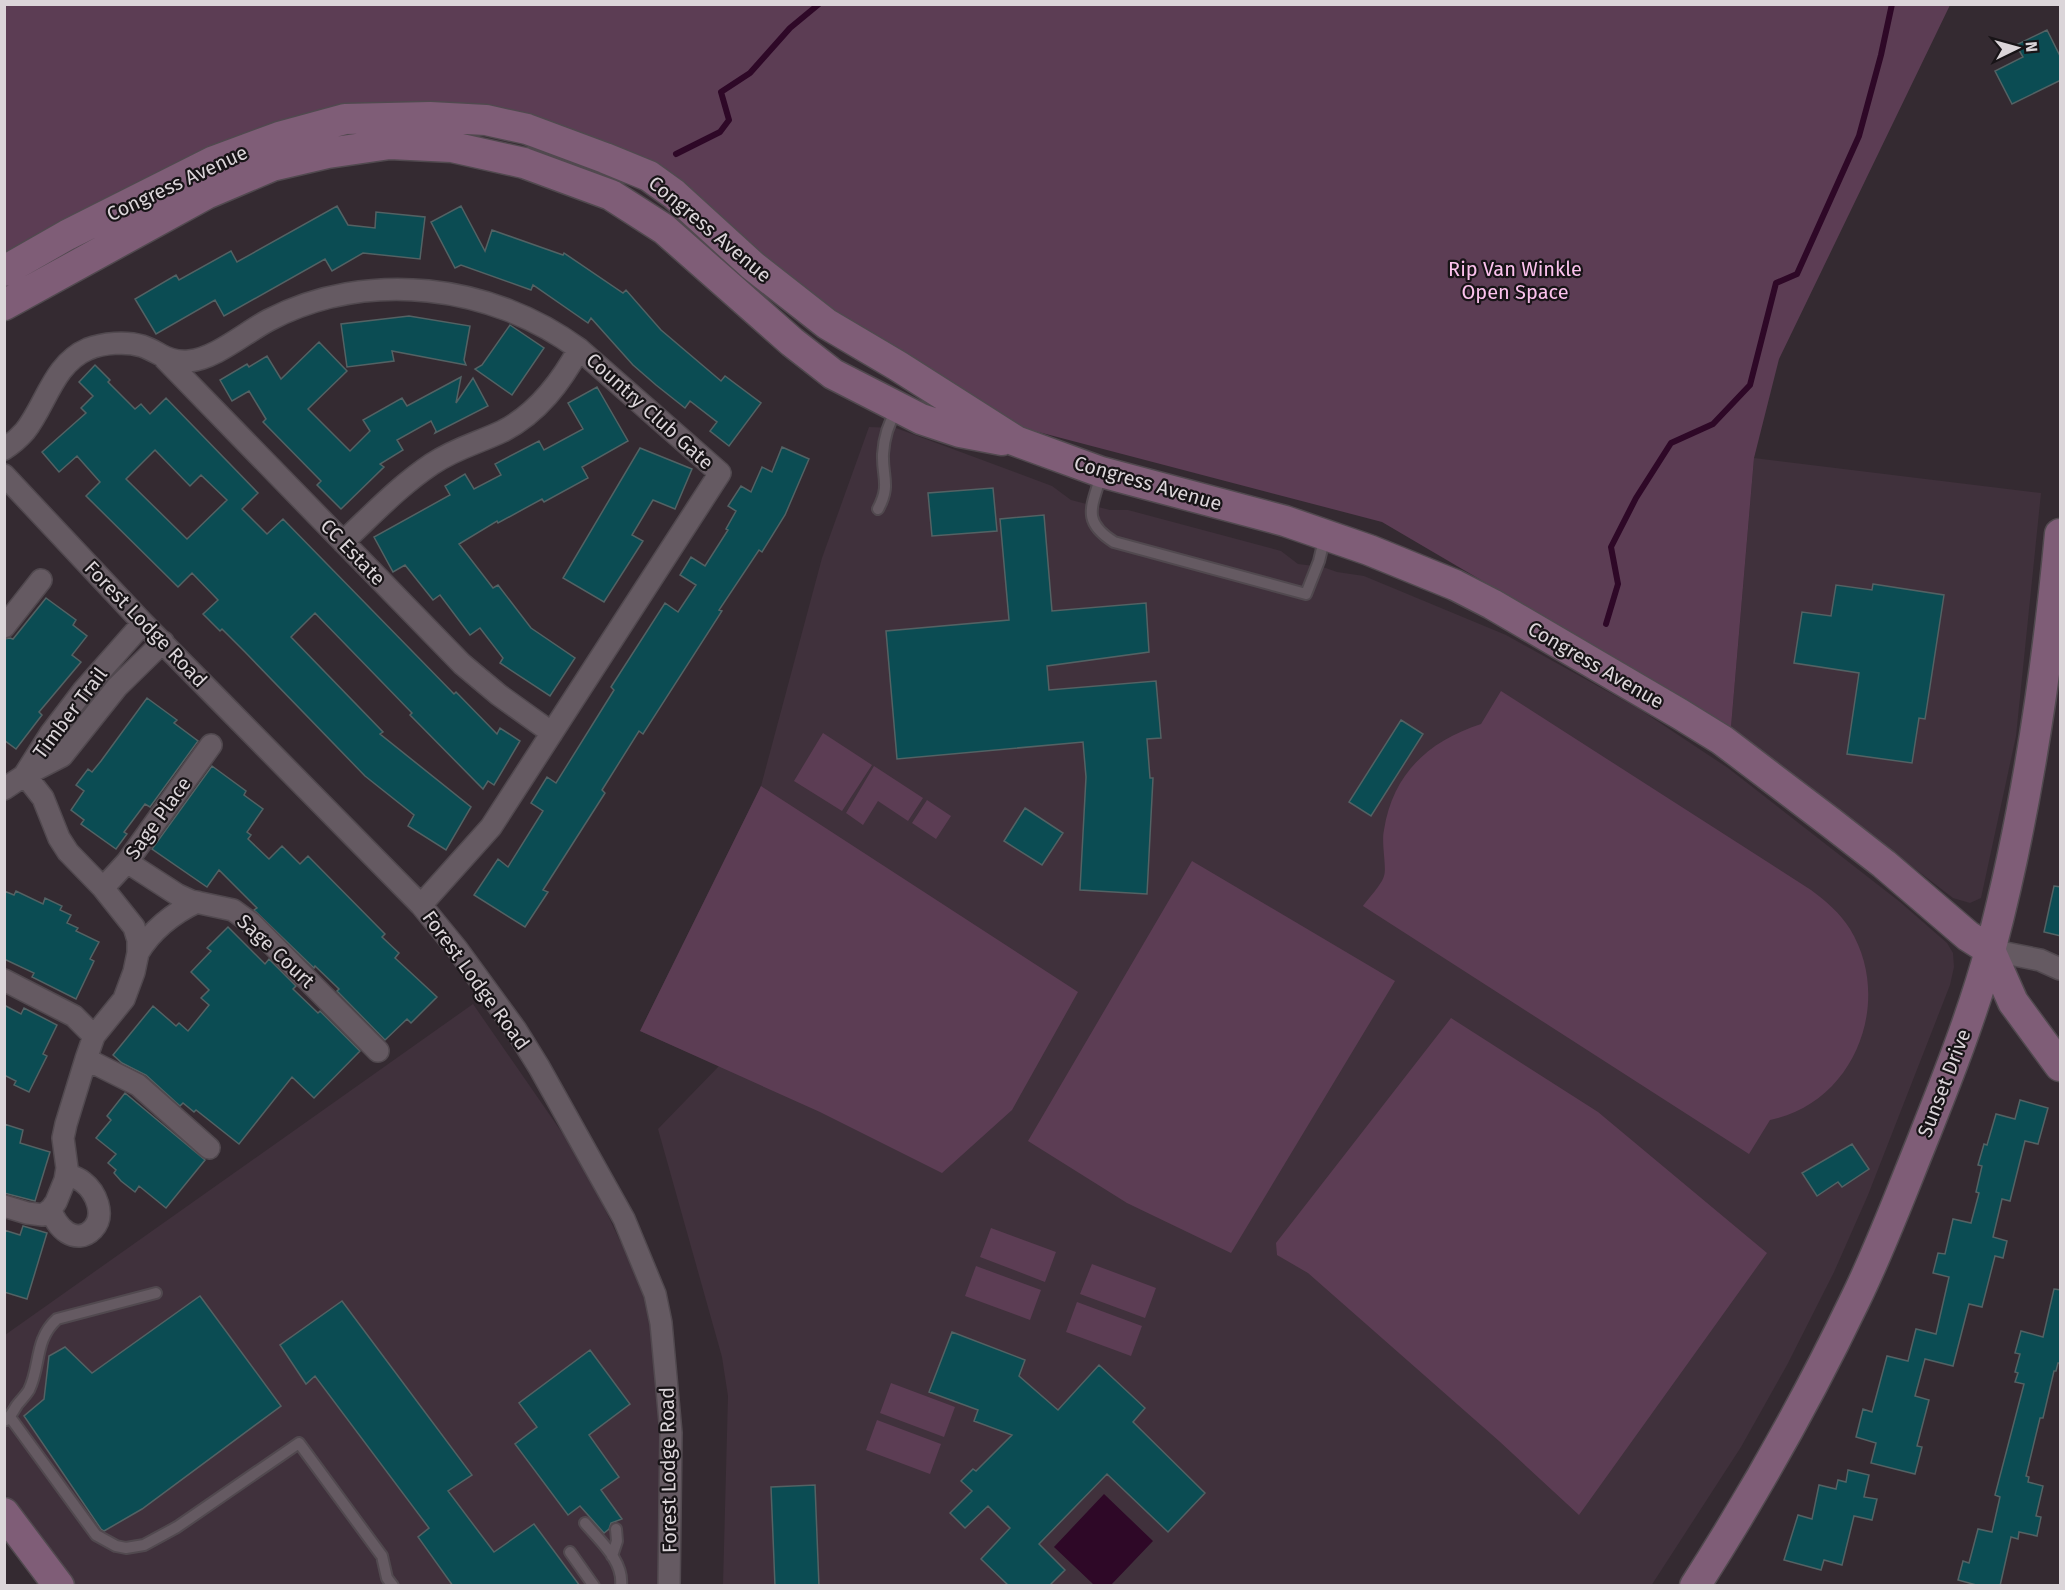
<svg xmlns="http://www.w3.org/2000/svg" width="2065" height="1590" viewBox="0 0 2065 1590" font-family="'Fira Sans',sans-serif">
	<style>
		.built { fill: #40313c }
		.green { fill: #5c3d54 }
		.water { fill: #2e0827 }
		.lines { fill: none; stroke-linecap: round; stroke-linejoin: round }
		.stream { stroke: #2e0827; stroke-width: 6 }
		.building { fill: #0b4c53; stroke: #536264; stroke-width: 1.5; fill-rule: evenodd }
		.lane-casing { stroke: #51494f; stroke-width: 14 }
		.street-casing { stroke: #51494f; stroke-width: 24 }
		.secondary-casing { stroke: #51494f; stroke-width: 33 }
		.lane { stroke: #655a62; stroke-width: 10 }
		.street { stroke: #655a62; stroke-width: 21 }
		.secondary { stroke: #7f5d77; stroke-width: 30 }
		.labels { text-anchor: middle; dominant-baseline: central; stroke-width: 4.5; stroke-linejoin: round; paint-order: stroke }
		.street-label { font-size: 20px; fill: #dbd5d9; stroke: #181417 }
		.park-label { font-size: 20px; fill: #fcc2ed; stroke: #181417 }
	</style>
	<rect width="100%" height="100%" fill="#342a31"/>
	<path class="built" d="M 869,427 L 896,428 L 1052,486 L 1071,500 L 1110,510 L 1128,510 L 1281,551 L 1298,564 L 1323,567 L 1337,572 L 1364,576 L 1506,635 L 1639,709 L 1728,768 L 1900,902 L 1947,943 L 1953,953 L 1954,967 L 1950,985 L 1868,1195 L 1834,1272 L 1787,1365 L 1741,1447 L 1651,1586 L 723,1585 L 728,1396 L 722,1357 L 658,1129 L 719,1066 L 640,1031 L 761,786 L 822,558 Z
		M 1754,458 L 2041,493 L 2016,736 L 1981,898 L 1970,903 L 1953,898 L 1731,727 Z
		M 473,1004 L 583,1163 L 651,1306 L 666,1462 L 660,1585 L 74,1585 L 5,1494 L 5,1335 Z"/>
	<path class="green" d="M 5,5 L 1950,5 L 1779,359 L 1754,458 L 1731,727 L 1382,522 L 1023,428 L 968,403 L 711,227 L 550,137 L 345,119 L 5,271 Z
		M 1501,691 L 1811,890 C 1826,901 1840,913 1850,929 C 1894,1001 1855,1103 1770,1120 L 1749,1154 L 1363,906 C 1368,899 1382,884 1384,876 C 1387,867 1381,843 1384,830 C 1393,773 1429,741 1481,724 Z
		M 823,733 L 872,765 L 842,811 L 794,781 Z
		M 874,766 L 923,798 L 908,821 L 878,801 L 863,825 L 846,813 Z
		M 761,786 L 1078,992 L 1012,1110 L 942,1173 L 820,1112 L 640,1031 Z
		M 927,800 L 951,816 L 936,839 L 912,823 Z
		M 1192,861 L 1395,981 L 1231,1253 L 1127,1203 L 1028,1141 Z
		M 1451,1018 L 1598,1112 L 1767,1253 L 1579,1515 L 1499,1441 L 1308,1273 L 1277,1255 L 1276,1243 Z
		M 991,1228 L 1056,1252 L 1045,1282 L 980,1257 Z
		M 1092,1264 L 1156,1288 L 1145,1318 L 1080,1294 Z
		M 976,1266 L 1041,1290 L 1030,1320 L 965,1296 Z
		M 1077,1302 L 1142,1326 L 1131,1356 L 1066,1332 Z
		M 891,1383 L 955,1407 L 944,1437 L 880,1413 Z
		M 877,1420 L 941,1444 L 930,1474 L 866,1450 Z"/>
	<path class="water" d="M 1104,1494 L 1153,1541 L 1111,1585 L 1092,1585 L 1093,1584 L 1054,1547 Z"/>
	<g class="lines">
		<path class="stream" d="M 676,154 L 720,132 L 729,120 L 721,92 L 750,73 L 790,28 L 819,4
			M 1606,624 L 1618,584 L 1611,547 L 1636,498 L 1671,443 L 1713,424 L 1750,385 L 1776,283 L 1797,274 L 1859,136 L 1881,55 L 1892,4"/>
	</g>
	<path class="building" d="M 2047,30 L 2061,58 L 2061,80 L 2012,104 L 1995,71 L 2023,57 L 2016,45 Z
		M 337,206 L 348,225 L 375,228 L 376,212 L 425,217 L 420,259 L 363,253 L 332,271 L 325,259 L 224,316 L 215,300 L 156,334 L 135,299 L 176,275 L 179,280 L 231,251 L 237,262 Z
		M 461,206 L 485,251 L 492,230 L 563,255 L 564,253 L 623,293 L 626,290 L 661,330 L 721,381 L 725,376 L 761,403 L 729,446 L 710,431 L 717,422 L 690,401 L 685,408 L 656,385 L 633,365 L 591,318 L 588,323 L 533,285 L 531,290 L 461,265 L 455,268 L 431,222 Z
		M 409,316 L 470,326 L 464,360 L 466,365 L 392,351 L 394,361 L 347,367 L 341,324 Z
		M 510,325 L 544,348 L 512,395 L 475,369 L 482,365 Z
		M 319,342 L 347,371 L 308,409 L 350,451 L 370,431 L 363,420 L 402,398 L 407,406 L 461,377 L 456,403 L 473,378 L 488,406 L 435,433 L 436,431 L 431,421 L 397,440 L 403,450 L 380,464 L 384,467 L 341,509 L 317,485 L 321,481 L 263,422 L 266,419 L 249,391 L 232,401 L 220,380 L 247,364 L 249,367 L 267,356 L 281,379 Z
		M 95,365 L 110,380 L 108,382 L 135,409 L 141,404 L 150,414 L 166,398 L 258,493 L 242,509 L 267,534 L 283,519 L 454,694 L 456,692 L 497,734 L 500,728 L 520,741 L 494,785 L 488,781 L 483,789 L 410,715 L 412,713 L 315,613 L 291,637 L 383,732 L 380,734 L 471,807 L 446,850 L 408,826 L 414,815 L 365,776 L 245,652 L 222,629 L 220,631 L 203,614 L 218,600 L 192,573 L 178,587 L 86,496 L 100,482 L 77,456 L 59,472 L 42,452 L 86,413 L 81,408 L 93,396 L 79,382 ZM 155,450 L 190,486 L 201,475 L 227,500 L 187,539 L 126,479 Z
		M 597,387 L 628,441 L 582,467 L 588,478 L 544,502 L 542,499 L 498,523 L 497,521 L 459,544 L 493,588 L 498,585 L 531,628 L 575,658 L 550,696 L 500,663 L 503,658 L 480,628 L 470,635 L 440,595 L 433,600 L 405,565 L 393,572 L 374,537 L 450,495 L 445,486 L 465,474 L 474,489 L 501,475 L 495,464 L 539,441 L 544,450 L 583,429 L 568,403 Z
		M 782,447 L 809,459 L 785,515 L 762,552 L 759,550 L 719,610 L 722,611 L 643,734 L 639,731 L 602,790 L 605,793 L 543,890 L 548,892 L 525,927 L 474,895 L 498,859 L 508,867 L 543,811 L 531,803 L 547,777 L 556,783 L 614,690 L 611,687 L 665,603 L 678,612 L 696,585 L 680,575 L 691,557 L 705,566 L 728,530 L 726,529 L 736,511 L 728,506 L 741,486 L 751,492 L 762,467 L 772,472 Z
		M 640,448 L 692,469 L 675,509 L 653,500 L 632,535 L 643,541 L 604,602 L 563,578 Z
		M 993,488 L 997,531 L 932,536 L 928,493 Z
		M 1044,515 L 1052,611 L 1146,603 L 1149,652 L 1047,666 L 1049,690 L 1156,681 L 1161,738 L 1147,739 L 1150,778 L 1153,778 L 1147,894 L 1080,890 L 1086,777 L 1083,742 L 897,759 L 886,631 L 1009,620 L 1000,519 Z
		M 1873,584 L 1944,595 L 1925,719 L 1919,718 L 1912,763 L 1847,754 L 1859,673 L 1794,663 L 1802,612 L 1831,616 L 1836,585 L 1872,590 Z
		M 46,598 L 76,620 L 73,625 L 87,636 L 72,655 L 81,662 L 39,712 L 42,715 L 16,749 L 4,740 L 4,639 L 10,638 L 13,639 Z
		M 147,698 L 177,720 L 174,723 L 198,741 L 150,807 L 145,804 L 124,832 L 127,834 L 116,849 L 81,824 L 84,820 L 71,810 L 84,791 L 76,785 L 88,769 L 92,772 L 101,761 Z
		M 1401,720 L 1423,734 L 1371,816 L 1349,802 Z
		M 212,766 L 246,791 L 244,795 L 263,809 L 247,832 L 251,835 L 248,839 L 269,859 L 282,846 L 300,864 L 308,856 L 385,934 L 382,937 L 399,953 L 395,958 L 437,997 L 411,1023 L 407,1019 L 385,1040 L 337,991 L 339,989 L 315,966 L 314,968 L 254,910 L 257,908 L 219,870 L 207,887 L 152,849 Z
		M 1025,808 L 1063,833 L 1042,865 L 1004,841 Z
		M 2054,886 L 2061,887 L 2061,936 L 2044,932 Z
		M 4,891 L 14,895 L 16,891 L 43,904 L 45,898 L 62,906 L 60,910 L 71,915 L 67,923 L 78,928 L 76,931 L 99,942 L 90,959 L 94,961 L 76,999 L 32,977 L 34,973 L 4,959 Z
		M 228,927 L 265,964 L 269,959 L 296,986 L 293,989 L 318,1013 L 320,1011 L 360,1051 L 314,1098 L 292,1077 L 239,1144 L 196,1110 L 194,1112 L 183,1103 L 180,1106 L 146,1075 L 122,1063 L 113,1055 L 153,1006 L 176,1026 L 179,1023 L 188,1031 L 209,1005 L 201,998 L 209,990 L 191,972 L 211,951 L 207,948 Z
		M 4,1005 L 21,1014 L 24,1008 L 57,1025 L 43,1054 L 47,1056 L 29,1092 L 14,1085 L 16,1081 L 4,1075 Z
		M 125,1093 L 205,1160 L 166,1208 L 139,1186 L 135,1192 L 121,1181 L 114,1173 L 116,1170 L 108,1163 L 116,1154 L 96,1138 L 111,1120 L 107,1116 Z
		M 2020,1100 L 2048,1108 L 2038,1144 L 2025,1141 L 2010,1201 L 2002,1199 L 1993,1237 L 2007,1241 L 2003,1258 L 1995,1256 L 1982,1307 L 1969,1304 L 1953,1366 L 1925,1359 L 1915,1396 L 1929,1400 L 1917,1446 L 1922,1447 L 1915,1474 L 1871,1463 L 1876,1443 L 1856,1437 L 1863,1409 L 1872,1412 L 1887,1356 L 1908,1361 L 1916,1329 L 1936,1334 L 1949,1277 L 1933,1273 L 1938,1253 L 1945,1254 L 1953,1219 L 1971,1223 L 1979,1193 L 1976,1192 L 1982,1166 L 1978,1165 L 1984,1144 L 1987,1145 L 1996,1114 L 2015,1119 Z
		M 4,1124 L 23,1130 L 20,1143 L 50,1152 L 35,1201 L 4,1193 Z
		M 1852,1144 L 1869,1169 L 1842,1187 L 1838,1182 L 1817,1196 L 1802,1173 Z
		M 23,1226 L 47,1233 L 27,1299 L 4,1292 L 4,1230 L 20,1235 Z
		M 2054,1289 L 2061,1290 L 2061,1363 L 2058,1363 L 2056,1371 L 2054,1371 L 2043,1418 L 2040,1418 L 2026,1476 L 2029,1477 L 2028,1482 L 2043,1486 L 2036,1516 L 2041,1517 L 2037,1536 L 2019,1532 L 2018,1539 L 2011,1537 L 2000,1586 L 1980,1586 L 1958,1580 L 1963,1561 L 1969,1563 L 1978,1529 L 1992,1532 L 2000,1497 L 1995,1495 L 2024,1384 L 2015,1382 L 2018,1373 L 2015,1372 L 2020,1354 L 2015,1353 L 2021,1331 L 2043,1337 Z
		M 200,1296 L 281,1406 L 142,1509 L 104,1531 L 101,1529 L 24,1416 L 44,1399 L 49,1356 L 65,1347 L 92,1373 Z
		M 342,1301 L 472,1475 L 448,1491 L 494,1552 L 534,1524 L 580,1586 L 453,1586 L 418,1537 L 429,1528 L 315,1376 L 306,1384 L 280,1345 Z
		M 952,1332 L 1025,1360 L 1019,1376 L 1058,1410 L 1099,1365 L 1145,1408 L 1133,1422 L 1205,1493 L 1168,1532 L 1107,1474 L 1039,1544 L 1065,1570 L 1049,1586 L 1009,1586 L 981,1559 L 1010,1528 L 988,1506 L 965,1528 L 950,1513 L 972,1491 L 961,1481 L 973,1469 L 976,1471 L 1012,1435 L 974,1421 L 978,1410 L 929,1392 Z
		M 590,1350 L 630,1404 L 589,1435 L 619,1477 L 601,1490 L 622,1519 L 611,1523 L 609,1529 L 604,1533 L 580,1506 L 568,1515 L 515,1444 L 537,1427 L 519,1403 Z
		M 1848,1470 L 1869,1475 L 1864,1497 L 1877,1499 L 1872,1520 L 1854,1516 L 1842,1565 L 1824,1560 L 1821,1570 L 1784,1560 L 1798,1515 L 1812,1519 L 1819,1485 L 1836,1489 L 1838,1480 L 1846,1482 Z
		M 815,1485 L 819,1586 L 775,1586 L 771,1487 Z"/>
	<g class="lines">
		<defs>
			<path id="lane" d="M 1101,475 C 1092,507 1081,521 1114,542 L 1306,594 L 1319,561 L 1325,536
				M 878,509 C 891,485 882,477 883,454 C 884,438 889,422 897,409
				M 10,1417 L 96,1535 L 116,1546 L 126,1548 L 144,1545 L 177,1527 L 299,1443 L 382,1556 L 387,1578 L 393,1586
				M 6,1420 C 11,1416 13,1411 17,1405 C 21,1400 26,1395 29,1390 C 41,1365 34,1340 57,1319 L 156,1293
				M 585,1523 C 600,1541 624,1561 621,1586
				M 570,1552 L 594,1586
				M 612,1556 L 617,1541 L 616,1529"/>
			<path id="street" d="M 165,359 L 462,664 L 499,695 L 552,733
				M 4,449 C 12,444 19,438 25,431 C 46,405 53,364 88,349 C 103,343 126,341 142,346 C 160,352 167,363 189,361 C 215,359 246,332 269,320 C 368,269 491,284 579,349 L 720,473 L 491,827 L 421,905
				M 4,475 L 143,623 L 421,905 L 457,949 L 516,1030 L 539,1067 L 624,1219 L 655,1294 L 661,1323 L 671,1433 L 669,1586
				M 343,542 C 372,515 399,486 432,464 C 456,448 478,443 503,431 C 538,413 561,382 579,349
				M 4,627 L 41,580
				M 25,774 L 51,733 L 83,691 L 143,623
				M 4,789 L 25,775 L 62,756 L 117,687 L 163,642
				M 127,862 L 178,895 L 191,901 L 233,910 L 251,923 L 378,1051
				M 103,888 L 127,862 L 211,745
				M 1990,950 L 2040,960 L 2060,969
				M 138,953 C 151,931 173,913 197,902
				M 4,980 L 74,1016 L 94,1036
				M 86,1059 L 138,1085 L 209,1148
				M 4,1206 L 27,1213 L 43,1215 L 51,1209 L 56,1202 L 65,1180 L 67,1168 L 63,1138 L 66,1124 L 86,1059 L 94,1036 L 124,999 L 134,972 L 138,953 L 138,940 L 134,927 L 103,888 L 68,852 L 59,838 L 43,798 L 25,775
				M 51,1209 C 55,1227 76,1247 93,1229 C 106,1215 96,1192 83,1182 C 78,1178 72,1176 66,1174"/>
			<path id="secondary" d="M 4,271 L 67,235 L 214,161 L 279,137 L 345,119 L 430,117 L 486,120 L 527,129 L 605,158 L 649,176 L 674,194 L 753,266 L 827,324 L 898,366 L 1016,441 L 1101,472 L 1285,521 L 1369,550 L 1455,585 L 1492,604 L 1680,714 L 1722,740 L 1830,822 L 1884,864 L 1968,936 L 1990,950 L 2013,1002 L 2060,1066
				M 4,305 L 206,194 L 272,166 L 328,153 L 390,144 L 452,147 L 524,163 L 611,195 L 664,229 L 792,342 L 833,374 L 921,419 L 960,432 L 1002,440
				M 4,1513 L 59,1586
				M 1695,1586 C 1754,1494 1808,1398 1855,1300 C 1880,1249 1900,1196 1921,1144 C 1947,1079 1973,1014 1991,947 C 2027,811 2047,673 2060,534"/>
		</defs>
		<use href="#lane" class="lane-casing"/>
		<use href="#street" class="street-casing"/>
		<use href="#secondary" class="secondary-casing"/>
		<use href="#lane" class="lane"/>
		<use href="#street" class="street"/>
		<use href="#secondary" class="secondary"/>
	</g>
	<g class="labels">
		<g class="street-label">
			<text transform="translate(177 183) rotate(-25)">Congress Avenue</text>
			<text transform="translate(710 229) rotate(40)">Congress Avenue</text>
			<text transform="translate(650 411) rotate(42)">Country Club Gate</text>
			<text transform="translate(1148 483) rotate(16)">Congress Avenue</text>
			<text transform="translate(353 552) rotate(46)">CC Estate</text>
			<text transform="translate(146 624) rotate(46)">Forest Lodge Road</text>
			<text transform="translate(1596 665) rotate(30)">Congress Avenue</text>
			<text transform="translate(70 713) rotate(-53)">Timber Trail</text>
			<text transform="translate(158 818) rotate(-54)">Sage Place</text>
			<text transform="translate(276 951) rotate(43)">Sage Court</text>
			<text transform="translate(476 980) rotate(54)">Forest Lodge Road</text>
			<text transform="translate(1944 1083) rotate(-69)">Sunset Drive</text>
			<text transform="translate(668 1470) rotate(-91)">Forest Lodge Road</text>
		</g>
		<g class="park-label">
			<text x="1515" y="269">Rip Van Winkle<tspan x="1515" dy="23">Open Space</tspan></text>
		</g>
	</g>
	<rect width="2065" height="1590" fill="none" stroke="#dbd5d9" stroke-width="12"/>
	<g transform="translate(2017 48) rotate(85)" stroke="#181417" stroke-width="4.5" paint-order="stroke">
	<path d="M0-4.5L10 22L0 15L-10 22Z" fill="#dbd5d9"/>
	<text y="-9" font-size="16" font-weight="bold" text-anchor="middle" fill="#dbd5d9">N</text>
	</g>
</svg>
